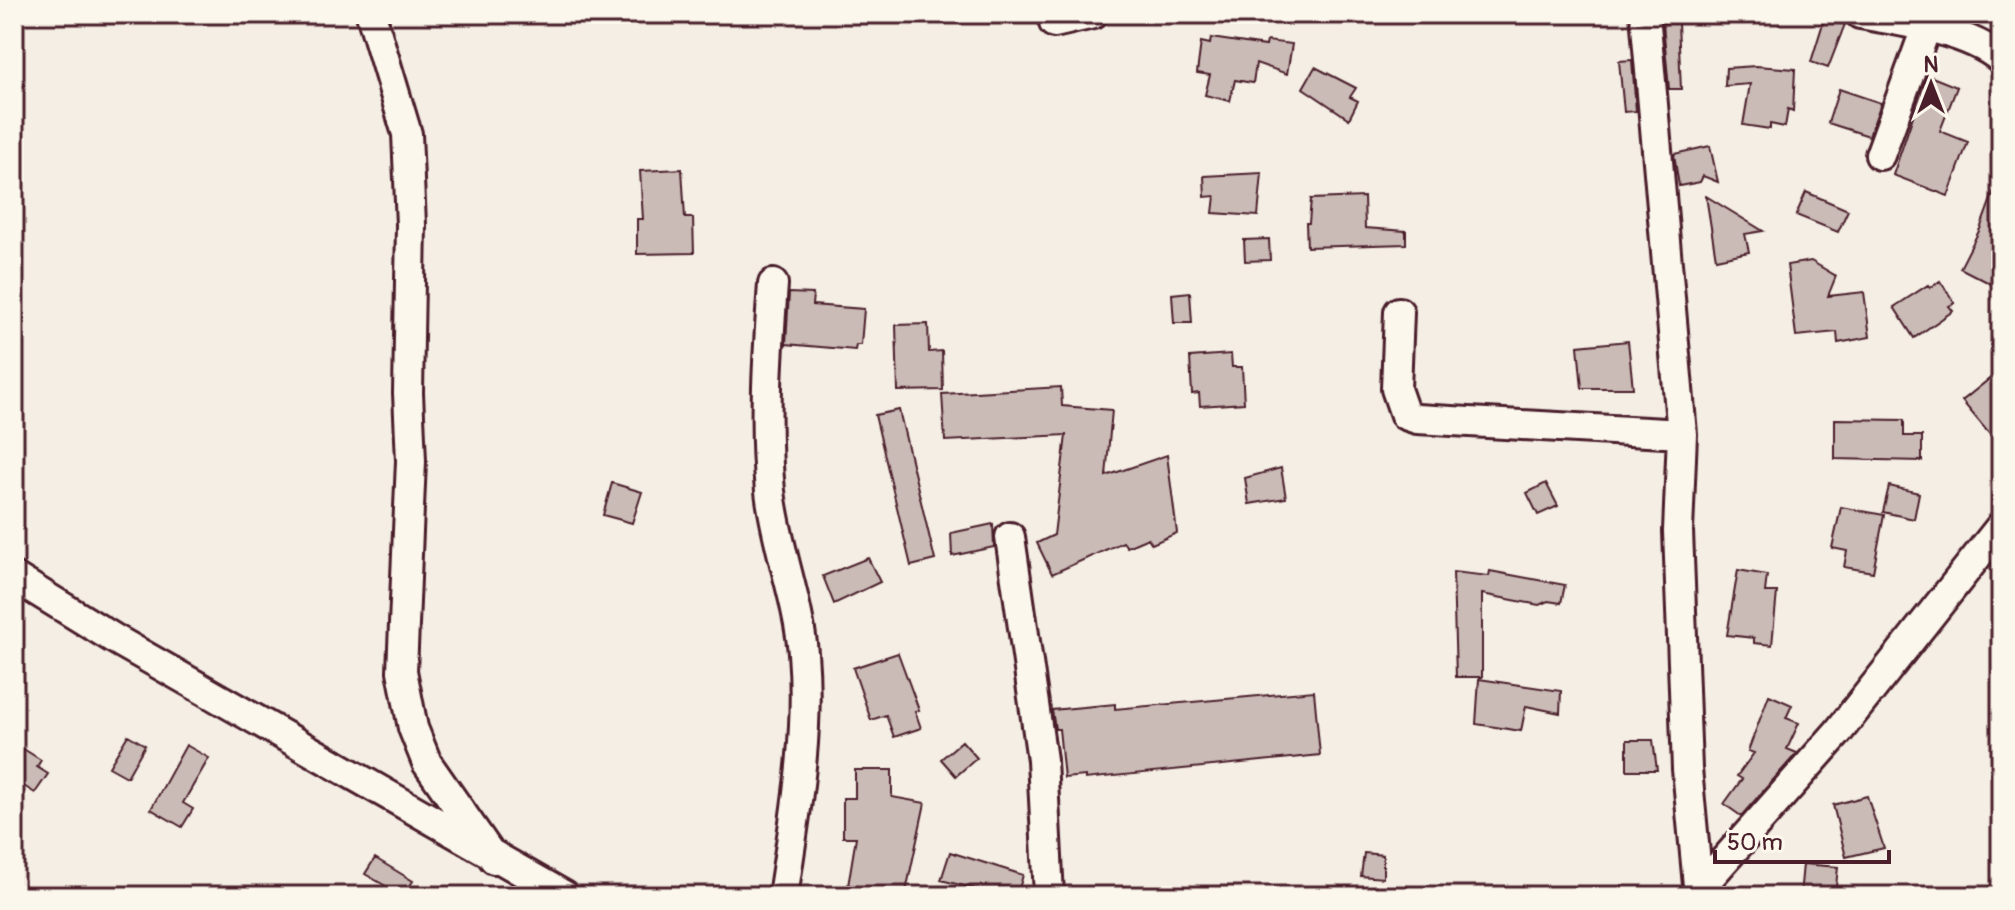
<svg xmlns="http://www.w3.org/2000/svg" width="2015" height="910" viewBox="0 0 2015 910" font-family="Pangolin,sans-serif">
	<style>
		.building { fill: #cabbb6; stroke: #4a1f2b; stroke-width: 2 }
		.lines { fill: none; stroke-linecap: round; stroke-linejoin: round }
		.minor-casing { stroke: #4a1f2b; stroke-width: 34 }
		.minor { stroke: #fbf7ec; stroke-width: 28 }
	</style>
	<rect width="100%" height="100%" fill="#f4eee4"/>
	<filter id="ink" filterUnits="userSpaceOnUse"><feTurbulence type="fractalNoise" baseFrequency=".0125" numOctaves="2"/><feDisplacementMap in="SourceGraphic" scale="16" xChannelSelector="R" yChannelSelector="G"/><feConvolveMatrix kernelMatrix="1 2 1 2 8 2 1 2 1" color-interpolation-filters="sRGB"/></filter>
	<g filter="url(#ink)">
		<path class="building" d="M 1824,20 L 1845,24 L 1828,68 L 1811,62 Z
			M 1663,23 L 1678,23 L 1681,89 L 1669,89 Z
			M 1211,38 L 1266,46 L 1267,41 L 1292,44 L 1287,74 L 1256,63 L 1253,83 L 1235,80 L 1230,101 L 1205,95 L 1210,75 L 1197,73 L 1201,42 L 1210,44 Z
			M 1632,60 L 1636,111 L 1624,112 L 1619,61 Z
			M 1756,66 L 1795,69 L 1793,111 L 1788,109 L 1785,127 L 1770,124 L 1770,129 L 1743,125 L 1750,84 L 1725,86 L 1726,68 Z
			M 1315,67 L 1356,88 L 1350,97 L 1358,101 L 1349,119 L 1303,88 Z
			M 1927,75 L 1957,87 L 1940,131 L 1968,142 L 1948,196 L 1893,175 Z
			M 1839,89 L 1881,103 L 1869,136 L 1828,123 Z
			M 1710,146 L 1718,182 L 1703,176 L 1700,182 L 1679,186 L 1674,154 Z
			M 682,169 L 685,218 L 693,218 L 694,253 L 637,254 L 637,219 L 643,219 L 640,171 Z
			M 1262,173 L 1258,216 L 1213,213 L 1215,196 L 1205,197 L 1204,176 Z
			M 1999,177 L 2001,177 L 2001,289 L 1960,268 L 1980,229 Z
			M 1806,192 L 1848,210 L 1838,232 L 1796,215 Z
			M 1706,196 L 1763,231 L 1745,234 L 1749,252 L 1716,259 Z
			M 1364,197 L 1365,228 L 1406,231 L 1406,244 L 1307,247 L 1306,223 L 1309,223 L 1311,199 Z
			M 1269,239 L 1270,260 L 1245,261 L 1244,240 Z
			M 1811,261 L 1836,276 L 1828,296 L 1864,292 L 1870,337 L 1838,343 L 1837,332 L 1796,336 L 1787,265 Z
			M 1940,281 L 1955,303 L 1949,306 L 1953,311 L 1914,338 L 1894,307 L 1928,285 L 1930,288 Z
			M 1190,292 L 1192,323 L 1174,323 L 1172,294 Z
			M 789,293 L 813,294 L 812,305 L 864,309 L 861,345 L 856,345 L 855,350 L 786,344 Z
			M 928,324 L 929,352 L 942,351 L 943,390 L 898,391 L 896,325 Z
			M 1628,341 L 1633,388 L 1582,388 L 1578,346 Z
			M 1231,354 L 1232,367 L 1242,367 L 1244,403 L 1200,406 L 1199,393 L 1192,394 L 1190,357 Z
			M 1993,376 L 2001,386 L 2001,448 L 1962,401 Z
			M 1061,387 L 1062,406 L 1112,410 L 1106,476 L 1167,455 L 1177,533 L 1152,544 L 1148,538 L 1127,547 L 1123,542 L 1052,574 L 1037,543 L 1054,535 L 1066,435 L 945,441 L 942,394 Z
			M 899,410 L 935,560 L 911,566 L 875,415 Z
			M 1835,419 L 1904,420 L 1904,436 L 1922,436 L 1922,461 L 1835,459 Z
			M 1281,468 L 1286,498 L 1249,504 L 1245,478 Z
			M 612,483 L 642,492 L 632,523 L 603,515 Z
			M 1546,483 L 1558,506 L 1538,515 L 1527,493 Z
			M 1889,486 L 1919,493 L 1914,519 L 1883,512 Z
			M 1841,507 L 1884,515 L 1873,572 L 1844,567 L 1847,551 L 1832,548 Z
			M 993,524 L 994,547 L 952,556 L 951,533 Z
			M 868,558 L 880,582 L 834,604 L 823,576 Z
			M 1738,570 L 1767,575 L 1765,592 L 1777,592 L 1772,645 L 1754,643 L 1754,638 L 1727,635 Z
			M 1490,571 L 1565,585 L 1561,603 L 1548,601 L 1539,605 L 1482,594 L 1482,677 L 1456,677 L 1453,572 L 1489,576 Z
			M 898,653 L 919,710 L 915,711 L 921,728 L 894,737 L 886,715 L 871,720 L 853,668 Z
			M 1479,679 L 1561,691 L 1560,713 L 1526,706 L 1521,731 L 1476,724 Z
			M 1314,691 L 1320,755 L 1085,779 L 1085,776 L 1064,778 L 1059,729 L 1055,729 L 1052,710 L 1115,704 L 1115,709 Z
			M 1769,695 L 1792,705 L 1786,718 L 1799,723 L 1787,749 L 1797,753 L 1741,816 L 1724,804 L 1742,779 L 1737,776 L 1754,753 L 1748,751 Z
			M 128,735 L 145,745 L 127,777 L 109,767 Z
			M 1627,740 L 1653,740 L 1657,770 L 1627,770 Z
			M 962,741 L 977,758 L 956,776 L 941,759 Z
			M 14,743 L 41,760 L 37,767 L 48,774 L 35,793 L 14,780 Z
			M 186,745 L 209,758 L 183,803 L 193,809 L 182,827 L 151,809 Z
			M 855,770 L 892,770 L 892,797 L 925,803 L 905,896 L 879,896 L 881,892 L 848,886 L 856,837 L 843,837 L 843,798 L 855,798 Z
			M 1867,796 L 1884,848 L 1846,857 L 1833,805 Z
			M 950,852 L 1023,875 L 1017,896 L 1003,896 L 941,880 Z
			M 1364,853 L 1383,855 L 1383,878 L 1361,876 Z
			M 375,858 L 413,881 L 403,896 L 365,874 Z
			M 1803,864 L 1838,867 L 1835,896 L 1800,896 Z"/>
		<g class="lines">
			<defs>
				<path id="minor" d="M 371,14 L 407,134 L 411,225 L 408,393 L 411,461 L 402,671 L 413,728 L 427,763 L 494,859
					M 1645,14 L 1682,434 L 1678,531 L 1687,769 L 1699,896
					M 1860,14 C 1901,21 1970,31 2001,59
					M 1054,23 L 1093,14
					M 1880,155 L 1926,28
					M 773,284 C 768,353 763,421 770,491 C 776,545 798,598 803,653 C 810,734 795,816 783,896
					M 1399,312 L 1396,389 L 1405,415 L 1417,419 L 1682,434
					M 1010,537 L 1042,760 L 1049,896
					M 14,577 L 113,638 L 565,896
					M 1699,896 L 1699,889 L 1838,732 L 2001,526"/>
			</defs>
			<use href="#minor" class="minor-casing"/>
			<use href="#minor" class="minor"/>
		</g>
	</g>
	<rect width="2015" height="910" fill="none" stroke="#fbf7ec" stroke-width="48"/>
	<rect x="24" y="24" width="1967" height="862" fill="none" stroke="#4a1f2b" stroke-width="3" filter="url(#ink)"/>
	<g transform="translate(1931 84)" stroke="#fbf7ec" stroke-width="6" paint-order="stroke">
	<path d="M0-6L14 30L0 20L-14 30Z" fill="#4a1f2b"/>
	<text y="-12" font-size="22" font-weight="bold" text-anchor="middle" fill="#4a1f2b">N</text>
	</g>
	<path d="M1715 850v12h174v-12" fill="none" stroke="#4a1f2b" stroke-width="4"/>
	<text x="1727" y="850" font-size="24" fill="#4a1f2b" stroke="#fbf7ec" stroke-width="6" paint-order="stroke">50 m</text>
</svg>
